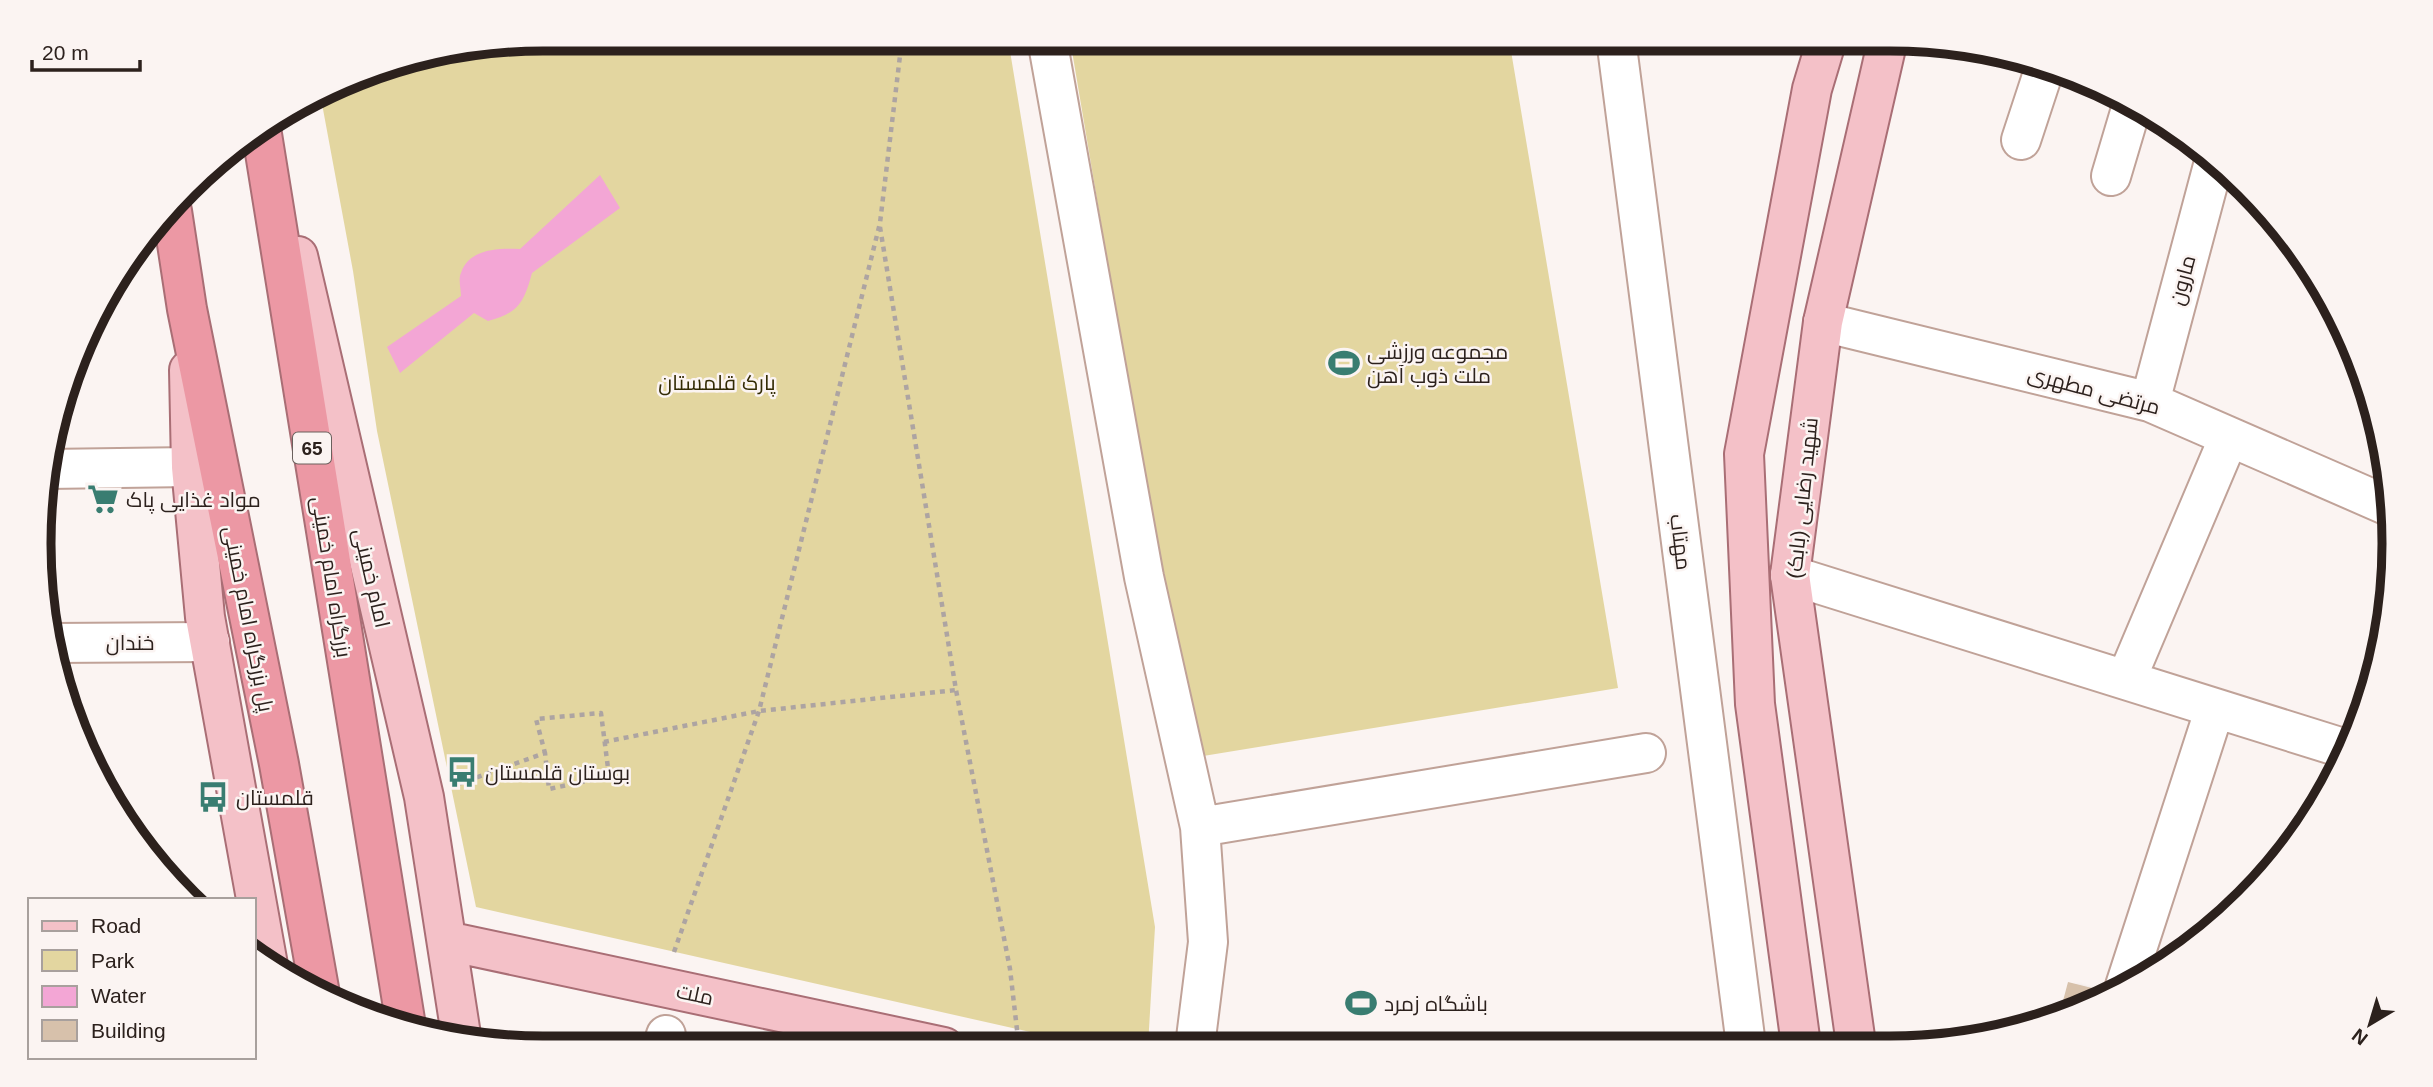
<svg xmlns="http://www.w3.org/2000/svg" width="2433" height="1087" viewBox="0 0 2433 1087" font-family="Helvetica,Cairo,sans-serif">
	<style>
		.green { fill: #e3d6a0 }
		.water { fill: #f3a6d5 }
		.building { fill: #d7c1ab; filter: url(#shadow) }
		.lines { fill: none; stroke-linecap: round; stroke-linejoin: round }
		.minor-casing { stroke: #c0a298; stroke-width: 42 }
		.major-casing { stroke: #a96e75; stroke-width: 42 }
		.highway-casing { stroke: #a96e75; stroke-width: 42 }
		.path { stroke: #ada4a2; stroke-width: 4.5; stroke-dasharray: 5 5; stroke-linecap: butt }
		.minor { stroke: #fff; stroke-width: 38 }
		.major { stroke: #f4c1c8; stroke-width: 38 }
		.highway { stroke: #ec98a4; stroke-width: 38 }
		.labels { text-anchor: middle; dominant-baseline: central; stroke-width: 5; stroke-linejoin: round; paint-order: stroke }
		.shield { fill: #fbf4f2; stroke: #6a605d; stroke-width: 2 }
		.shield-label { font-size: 19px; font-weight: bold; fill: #2c211d }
		.street-label { font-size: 21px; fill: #2c211d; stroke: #fbf4f2 }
		.poi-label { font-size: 21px; fill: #2c211d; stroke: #fbf4f2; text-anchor: start }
		.park-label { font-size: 21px; fill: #322a03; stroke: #fbf4f2 }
		.rim { fill: none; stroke: #2c211d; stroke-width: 9 }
	</style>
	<defs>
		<filter id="shadow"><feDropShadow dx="8" dy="4.5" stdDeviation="2" flood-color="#0004"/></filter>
	</defs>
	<rect width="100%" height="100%" fill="#fbf4f2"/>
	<path class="green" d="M 544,39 L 1008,39 L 1155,927 L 1148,1046 L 1092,1046 L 476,907 L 377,431 L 353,271 L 320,93 L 381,65 Z
		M 1070,39 L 1509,39 L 1618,688 L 1191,758 Z"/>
	<path class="water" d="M 600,175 L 620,208 L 532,273 C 524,302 519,313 488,321 L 474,313 L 400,373 L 387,347 L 461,296 C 461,289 458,279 461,273 C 469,248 500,248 520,249 Z"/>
	<path class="building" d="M 2068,982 L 2108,992 L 2107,996 L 2083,1010 L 2059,1016 Z"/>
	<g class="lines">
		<defs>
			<path id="minor" d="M 1047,39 L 1144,577 L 1200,827 L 1208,942 L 1195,1046
				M 1616,39 L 1746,1045
				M 2021,140 L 2046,64
				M 2111,176 L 2133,102
				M 1823,322 L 2150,402 L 2393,508
				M 2150,402 L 2215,158
				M 47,469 L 191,467
				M 1790,575 L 2346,749
				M 51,643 L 210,642
				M 2126,680 L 2229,437
				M 1200,827 L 1646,753
				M 2125,986 L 2215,708
				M 662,1048 L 666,1035"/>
			<path id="major" d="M 298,256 L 424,797 L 461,1035
				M 189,370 L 191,467 L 205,617 L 268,965
				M 447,941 L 944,1047
				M 1856,1044 L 1790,575 L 1823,322 L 1888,39
				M 1801,1045 L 1755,704 L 1744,454 L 1812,89 L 1827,39"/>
			<path id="highway" d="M 261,128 L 406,1026
				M 172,211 L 187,309 L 279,764 L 320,994"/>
		</defs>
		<use href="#minor" class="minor-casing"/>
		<use href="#major" class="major-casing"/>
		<use href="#highway" class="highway-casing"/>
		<path class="path" d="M 880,227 L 956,690 L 1010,969 L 1019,1047
			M 604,742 L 759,711 L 956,690
			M 458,784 L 545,753 L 549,789 L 609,776 L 601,713 L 536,719 L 545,753
			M 674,952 L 759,711 L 880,223 L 902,39"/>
		<use href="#minor" class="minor"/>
		<use href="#major" class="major"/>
		<use href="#highway" class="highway"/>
	</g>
	<defs>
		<symbol id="stadium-bare" viewBox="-9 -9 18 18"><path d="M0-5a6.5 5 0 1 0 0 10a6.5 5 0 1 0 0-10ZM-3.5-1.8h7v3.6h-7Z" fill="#397d71" stroke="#fbf4f2" stroke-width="2.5" paint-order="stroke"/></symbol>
		<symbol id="supermarket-bare" viewBox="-9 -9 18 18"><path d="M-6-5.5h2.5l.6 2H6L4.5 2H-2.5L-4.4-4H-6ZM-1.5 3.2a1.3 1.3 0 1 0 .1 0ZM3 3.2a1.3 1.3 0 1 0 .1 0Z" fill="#397d71" stroke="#fbf4f2" stroke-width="2.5" paint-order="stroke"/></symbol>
		<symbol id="bus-bare" viewBox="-9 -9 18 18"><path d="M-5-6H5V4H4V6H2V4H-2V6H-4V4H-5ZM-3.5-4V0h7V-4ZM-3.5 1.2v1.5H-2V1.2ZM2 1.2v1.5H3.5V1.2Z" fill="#397d71" stroke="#fbf4f2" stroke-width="2.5" paint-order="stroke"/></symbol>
	</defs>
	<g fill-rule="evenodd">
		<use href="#stadium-bare" x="1322" y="341" width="44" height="44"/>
		<use href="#supermarket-bare" x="81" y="477" width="44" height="44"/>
		<use href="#bus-bare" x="440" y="750" width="44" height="44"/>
		<use href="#bus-bare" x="191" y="775" width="44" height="44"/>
		<use href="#stadium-bare" x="1339" y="981" width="44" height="44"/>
	</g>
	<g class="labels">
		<rect class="shield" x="293" y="432.5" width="38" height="31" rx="5"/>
		<g class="shield-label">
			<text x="312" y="448">65</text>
		</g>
		<g class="street-label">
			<text transform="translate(2182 280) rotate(-75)">مارون</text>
			<text transform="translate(2094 390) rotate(15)">مرتضی مطهری</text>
			<text transform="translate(1802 498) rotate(-84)">شهید رضایی (بابک)</text>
			<text transform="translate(1681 542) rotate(83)">مهتاب</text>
			<text transform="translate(332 577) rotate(81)">بزرگراه امام خمینی</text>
			<text transform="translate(372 578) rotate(77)">امام خمینی</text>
			<text transform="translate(249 619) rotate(79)">پل بزرگراه امام خمینی</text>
			<text x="130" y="642">خندان</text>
			<text transform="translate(695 994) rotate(12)">ملت</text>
		</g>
		<g class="poi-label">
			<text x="1367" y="351">مجموعه ورزشی<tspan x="1367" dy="24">ملت ذوب آهن</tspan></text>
			<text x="126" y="499">مواد غذایی پاک</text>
			<text x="485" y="772">بوستان قلمستان</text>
			<text x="236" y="797">قلمستان</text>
			<text x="1384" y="1003">باشگاه زمرد</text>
		</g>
		<g class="park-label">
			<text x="717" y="382">پارک قلمستان</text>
		</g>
	</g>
	<path d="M0 0H2433V1087H0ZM543 51H1890A492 492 0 0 1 2382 543V544A492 492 0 0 1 1890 1036H543A492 492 0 0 1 51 544V543A492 492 0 0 1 543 51Z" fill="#fbf4f2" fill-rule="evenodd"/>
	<path class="rim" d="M543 51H1890A492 492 0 0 1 2382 543V544A492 492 0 0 1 1890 1036H543A492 492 0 0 1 51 544V543A492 492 0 0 1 543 51Z"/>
	<rect x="28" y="898" width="228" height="161" fill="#fbf4f2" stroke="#a8a09d" stroke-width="2"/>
	<rect x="42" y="921" width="35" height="10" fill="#f4c1c8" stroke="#a8a09d" stroke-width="2"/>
	<text x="91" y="933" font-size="21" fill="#2c211d">Road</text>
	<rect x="42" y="950" width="35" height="21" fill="#e3d6a0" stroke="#a8a09d" stroke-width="2"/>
	<text x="91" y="968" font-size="21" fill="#2c211d">Park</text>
	<rect x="42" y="986" width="35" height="21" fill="#f3a6d5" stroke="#a8a09d" stroke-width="2"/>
	<text x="91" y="1003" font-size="21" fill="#2c211d">Water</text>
	<rect x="42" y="1020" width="35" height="21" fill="#d7c1ab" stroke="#a8a09d" stroke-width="2"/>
	<text x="91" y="1038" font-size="21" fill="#2c211d">Building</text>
	<g transform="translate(2370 1024) rotate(218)" stroke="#fbf4f2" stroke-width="5" paint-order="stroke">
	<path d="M0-5L12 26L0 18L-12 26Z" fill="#2c211d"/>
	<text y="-10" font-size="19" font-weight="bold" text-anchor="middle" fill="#2c211d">N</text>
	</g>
	<path d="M32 60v10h108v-10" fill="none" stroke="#2c211d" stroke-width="3.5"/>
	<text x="42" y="60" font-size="21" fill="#2c211d" stroke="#fbf4f2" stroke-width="5" paint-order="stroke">20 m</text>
</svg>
